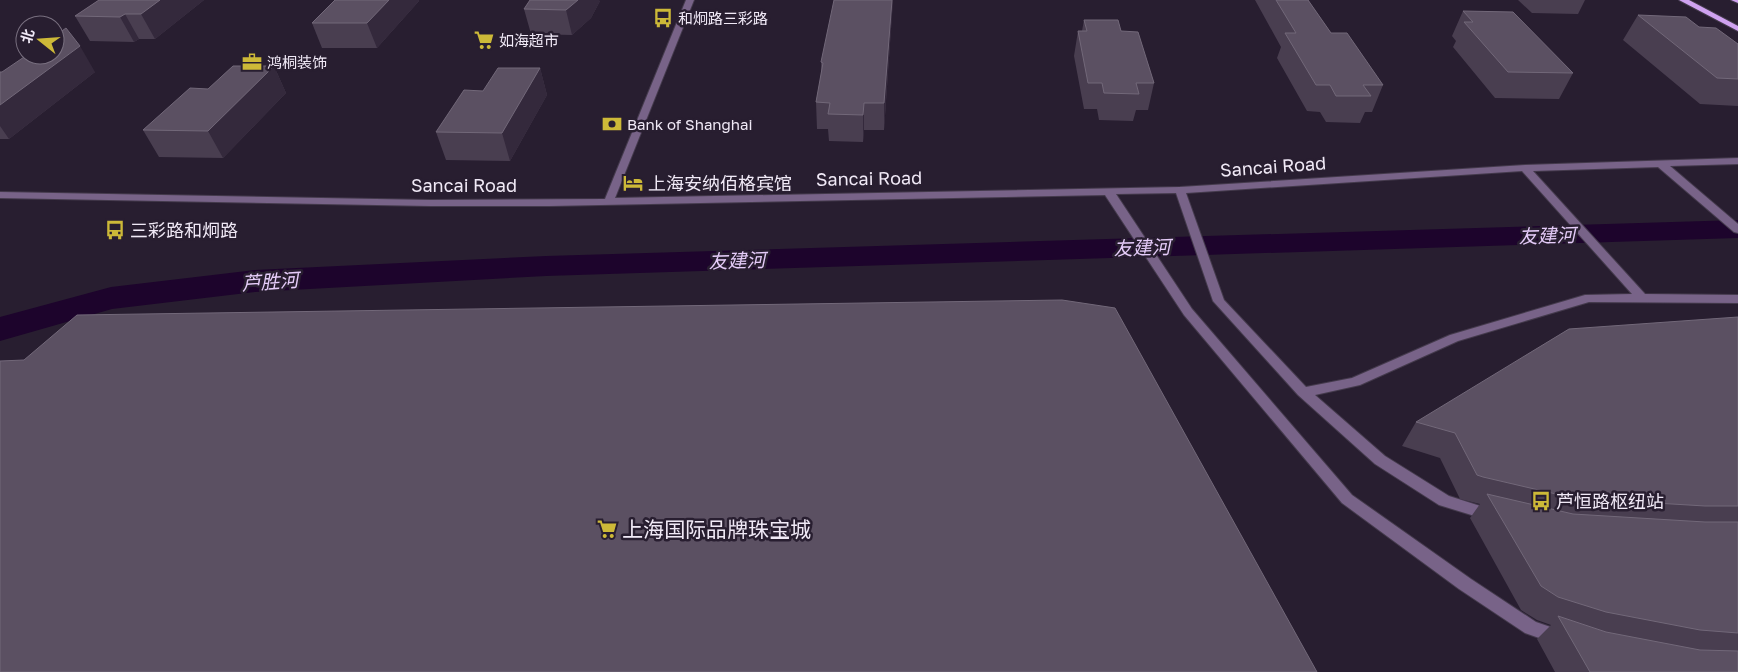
<svg xmlns="http://www.w3.org/2000/svg" width="1738" height="672" viewBox="0 0 1738 672" font-family="'Golos Text','Noto Sans SC',sans-serif">
	<style>
		.lines { fill: none; stroke-linecap: round; stroke-linejoin: round }
		.canal { fill: #1d042c; fill-rule: evenodd }
		.minor-casing { stroke: #443a4c; stroke-width: 2 }
		.major-casing { stroke: #443a4c; stroke-width: 2 }
		.minor { fill: #786388; fill-rule: evenodd }
		.major { fill: #cfa2f0; fill-rule: evenodd }
		.wall { fill: #493e50 }
		.shaded-wall { fill: #34293c }
		.building { fill: #5b5062; stroke: #726879 }
		.labels { text-anchor: middle; dominant-baseline: central; stroke-width: 5; stroke-linejoin: round; paint-order: stroke }
		.far-poi-label { font-size: 15px; fill: #f0e9f6; stroke: #281e30; text-anchor: start }
		.street-label { font-size: 18px; fill: #f0e9f6; stroke: #281e30 }
		.poi-label { font-size: 18px; fill: #f0e9f6; stroke: #281e30; text-anchor: start }
		.water-label { font-size: 19px; font-style: italic; fill: #e5ccf9; stroke: #281e30 }
		.near-poi-label { font-size: 21px; fill: #f0e9f6; stroke: #281e30; text-anchor: start }
	</style>
	<rect width="100%" height="100%" fill="#281e30"/>
	<g class="lines">
		<path class="canal" d="M 1738,220 L 1738,238 L 546,276 L 255,292 L 112,309 L 0,341 L 0,317 L 111,287 L 255,270 L 546,256 Z"/>
		<defs>
			<path id="minor" d="M 686,0 L 694,0 L 615,198 L 1180,187 L 1525,165 L 1738,158 L 1738,164 L 1670,166 L 1738,224 L 1738,233 L 1734,232 L 1658,167 L 1533,171 L 1645,294 L 1738,295 L 1738,303 L 1589,302 L 1458,341 L 1360,385 L 1315,395 L 1385,456 L 1449,496 L 1496,511 L 1499,515 L 1496,519 L 1491,521 L 1439,505 L 1375,464 L 1298,395 L 1213,301 L 1176,193 L 1116,194 L 1192,309 L 1352,495 L 1471,579 L 1536,622 L 1565,632 L 1567,637 L 1565,642 L 1559,645 L 1525,633 L 1459,589 L 1342,503 L 1184,315 L 1105,195 L 550,206 L 430,206 L 0,198 L 0,192 L 430,200 L 605,199 ZM 1522,171 L 1632,294 L 1585,295 L 1450,335 L 1352,378 L 1306,387 L 1224,300 L 1186,193 Z"/>
			<path id="major" d="M 1679,0 L 1689,0 L 1738,26 L 1738,31 Z
				M 1731,0 L 1738,0 L 1738,3 Z"/>
		</defs>
		<use href="#minor" class="minor-casing"/>
		<use href="#major" class="major-casing"/>
		<use href="#minor" class="minor"/>
		<use href="#major" class="major"/>
	</g>
	<path class="wall" d="M 99,0 L 204,0 L 155,39 L 139,39 L 134,42 L 90,41 L 75,16 Z
		M 335,0 L 418,0 L 419,1 L 377,48 L 322,48 L 312,23 Z
		M 893,0 L 884,130 L 864,130 L 863,142 L 829,141 L 828,129 L 817,129 L 816,102 L 821,75 L 821,62 Z
		M 1255,0 L 1308,0 L 1331,33 L 1383,85 L 1372,112 L 1365,112 L 1360,123 L 1326,122 L 1320,112 L 1307,111 L 1277,58 L 1281,47 Z
		M 1518,0 L 1585,0 L 1578,14 L 1532,13 Z
		M 600,1 L 591,18 L 572,35 L 531,34 L 524,9 Z
		M 1463,11 L 1573,73 L 1559,99 L 1495,98 L 1453,47 L 1456,41 L 1452,36 Z
		M 1638,15 L 1699,27 L 1738,44 L 1738,106 L 1700,104 L 1623,40 Z
		M 1084,20 L 1121,31 L 1154,83 L 1148,110 L 1136,110 L 1133,121 L 1099,120 L 1097,109 L 1084,109 L 1074,56 L 1078,31 L 1082,31 Z
		M 274,66 L 286,93 L 223,158 L 159,157 L 143,130 Z
		M 540,68 L 547,95 L 510,161 L 446,160 L 436,132 L 483,91 Z
		M 0,72 L 95,72 L 9,139 L 0,139 Z
		M 1738,317 L 1738,672 L 1555,672 L 1537,639 L 1551,625 L 1537,620 L 1521,610 L 1470,518 L 1480,504 L 1460,499 L 1440,458 L 1402,446 L 1416,422 Z"/>
	<path class="shaded-wall" d="M 160,0 L 204,0 L 155,39 L 141,14 Z
		M 389,0 L 418,0 L 419,1 L 377,48 L 367,23 Z
		M 578,0 L 599,0 L 600,1 L 591,18 L 572,35 L 566,10 Z
		M 892,0 L 893,0 L 884,130 L 884,103 Z
		M 125,14 L 139,39 L 134,42 L 120,17 Z
		M 80,46 L 95,72 L 9,139 L 0,126 L 0,105 Z
		M 274,66 L 286,93 L 223,158 L 208,131 Z
		M 540,68 L 547,95 L 510,161 L 502,133 Z
		M 864,103 L 864,130 L 863,142 L 863,115 Z"/>
	<path class="building" d="M 99,0 L 160,0 L 141,14 L 125,14 L 120,17 L 75,16 Z
		M 335,0 L 389,0 L 367,23 L 312,23 Z
		M 530,0 L 578,0 L 566,10 L 524,9 Z
		M 834,0 L 892,0 L 884,103 L 864,103 L 863,115 L 828,114 L 830,103 L 816,102 L 823,63 L 821,62 Z
		M 1276,0 L 1308,0 L 1331,33 L 1347,33 L 1383,85 L 1363,85 L 1371,96 L 1336,96 L 1330,85 L 1316,85 L 1285,33 L 1296,33 Z
		M 1463,11 L 1513,12 L 1573,73 L 1508,72 L 1464,22 L 1473,22 Z
		M 1638,15 L 1686,17 L 1699,27 L 1716,28 L 1738,44 L 1738,79 L 1717,78 Z
		M 1084,20 L 1118,20 L 1121,31 L 1138,32 L 1154,83 L 1136,83 L 1139,94 L 1104,93 L 1102,83 L 1088,83 L 1078,31 L 1087,31 Z
		M 66,28 L 80,46 L 0,105 L 0,72 L 2,72 L 27,55 L 55,55 L 55,36 Z
		M 233,66 L 274,66 L 208,131 L 143,130 L 190,88 L 208,89 Z
		M 498,68 L 540,68 L 502,133 L 436,132 L 464,90 L 483,91 Z
		M 1062,300 L 1115,308 L 1317,672 L 0,672 L 0,361 L 24,360 L 77,315 Z
		M 1738,317 L 1738,506 L 1705,506 L 1573,498 L 1483,477 L 1477,475 L 1455,433 L 1416,422 L 1569,329 Z
		M 1487,494 L 1573,514 L 1705,522 L 1738,522 L 1738,633 L 1700,630 L 1606,612 L 1558,597 L 1541,586 Z
		M 1558,616 L 1606,632 L 1700,650 L 1738,651 L 1738,672 L 1590,672 Z"/>
	<defs>
		<symbol id="bus-bare" viewBox="-9 -9 18 18"><path d="M-5-6H5V4H4V6H2V4H-2V6H-4V4H-5ZM-3.5-4V0h7V-4ZM-3.5 1.2v1.5H-2V1.2ZM2 1.2v1.5H3.5V1.2Z" fill="#cdb938" stroke="#281e30" stroke-width="2.5" paint-order="stroke"/></symbol>
		<symbol id="supermarket-bare" viewBox="-9 -9 18 18"><path d="M-6-5.5h2.5l.6 2H6L4.5 2H-2.5L-4.4-4H-6ZM-1.5 3.2a1.3 1.3 0 1 0 .1 0ZM3 3.2a1.3 1.3 0 1 0 .1 0Z" fill="#cdb938" stroke="#281e30" stroke-width="2.5" paint-order="stroke"/></symbol>
		<symbol id="office-bare" viewBox="-9 -9 18 18"><path d="M-6-3h4V-5.5h4V-3h4V5H-6ZM-1-4.5V-3h2v-1.5ZM-6 0V1H6V0Z" fill="#cdb938" stroke="#281e30" stroke-width="2.5" paint-order="stroke"/></symbol>
		<symbol id="bank-bare" viewBox="-9 -9 18 18"><path d="M-6-4H6V4H-6ZM0-2.3a2.3 2.3 0 1 0 0 4.6a2.3 2.3 0 1 0 0-4.6Z" fill="#cdb938" stroke="#281e30" stroke-width="2.5" paint-order="stroke"/></symbol>
		<symbol id="hotel-bare" viewBox="-9 -9 18 18"><path d="M-6-4.5h1.5V1H6V5H4.5V3h-9V5H-6ZM-4 0a1.8 1.8 0 1 1 3.6 0ZM.5 0V-2.5h3Q6-2.5 6 0Z" fill="#cdb938" stroke="#281e30" stroke-width="2.5" paint-order="stroke"/></symbol>
	</defs>
	<g fill-rule="evenodd">
		<use href="#bus-bare" x="649" y="4" width="28" height="28"/>
		<use href="#supermarket-bare" x="470" y="26" width="28" height="28"/>
		<use href="#office-bare" x="238" y="48" width="28" height="28"/>
		<use href="#bank-bare" x="598" y="110" width="28" height="28"/>
		<use href="#hotel-bare" x="619" y="169" width="28" height="28"/>
		<use href="#bus-bare" x="101" y="216" width="28" height="28"/>
		<use href="#bus-bare" x="1527" y="487" width="28" height="28"/>
		<use href="#supermarket-bare" x="593" y="515" width="28" height="28"/>
	</g>
	<g class="labels">
		<g class="far-poi-label">
			<text x="678" y="18">和炯路三彩路</text>
			<text x="499" y="40">如海超市</text>
			<text x="267" y="62">鸿桐装饰</text>
			<text x="627" y="124">Bank of Shanghai</text>
		</g>
		<g class="street-label">
			<text transform="translate(1273 166) rotate(-4)">Sancai Road</text>
			<text transform="translate(869 178) rotate(-1)">Sancai Road</text>
			<text x="464" y="185">Sancai Road</text>
		</g>
		<g class="poi-label">
			<text x="648" y="183">上海安纳佰格宾馆</text>
			<text x="130" y="230">三彩路和炯路</text>
			<text x="1556" y="501">芦恒路枢纽站</text>
		</g>
		<g class="water-label">
			<text transform="translate(1547 235) rotate(-2)">友建河</text>
			<text transform="translate(1142 247) rotate(-2)">友建河</text>
			<text transform="translate(737 260) rotate(-2)">友建河</text>
			<text transform="translate(270 281) rotate(-4)">芦胜河</text>
		</g>
		<g class="near-poi-label">
			<text x="622" y="529">上海国际品牌珠宝城</text>
		</g>
	</g>
	<g transform="translate(40 40) rotate(287)"><circle r="24" fill="#281e30" stroke="#786f7f"/>
	<path d="M0-4L9 19L0 12L-9 19Z" fill="#cdb938"/>
	<text y="-8" font-size="14" font-weight="bold" text-anchor="middle" fill="#f0e9f6">北</text>
	</g>
</svg>
